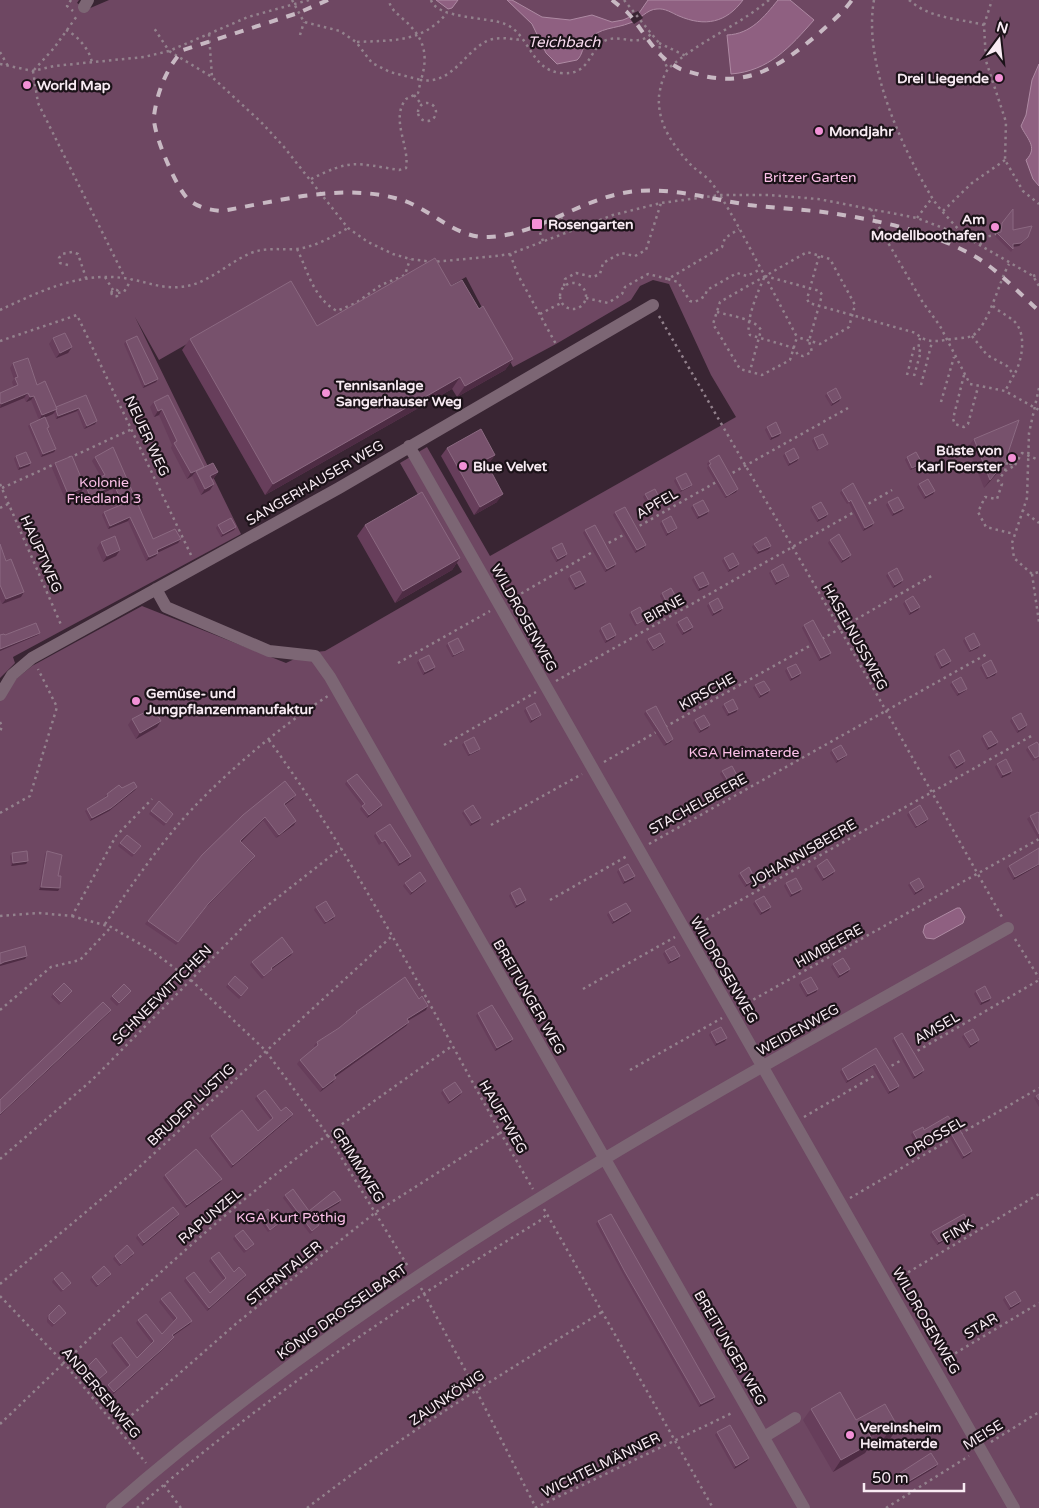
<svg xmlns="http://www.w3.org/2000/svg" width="1039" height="1508" viewBox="0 0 1039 1508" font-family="'Varela Round',sans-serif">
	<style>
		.green { fill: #6e4762 }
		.water { fill: #8f6081; stroke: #ae8aa3 }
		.pier { fill: #392533 }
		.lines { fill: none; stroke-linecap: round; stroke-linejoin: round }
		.path { stroke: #93828d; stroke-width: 2.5; stroke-dasharray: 2.5 4; stroke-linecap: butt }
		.minor { stroke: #7c6674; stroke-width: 12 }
		.rail { stroke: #c8b9c3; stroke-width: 4; stroke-dasharray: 9 9; stroke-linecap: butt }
		.wall { fill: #673e5b }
		.shaded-wall { fill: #4e2c44 }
		.building { fill: #77516c; stroke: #8b6981 }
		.poi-dot { fill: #f291d6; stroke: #1b1218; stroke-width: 2 }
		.labels { text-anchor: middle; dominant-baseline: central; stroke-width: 4.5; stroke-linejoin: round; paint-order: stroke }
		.poi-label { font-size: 14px; font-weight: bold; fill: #f8ebf3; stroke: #1b1218; text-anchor: start }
		.park-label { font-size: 14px; fill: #fdc1e9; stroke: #1b1218 }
		.street-label { font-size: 14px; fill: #f8ebf3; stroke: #1b1218 }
		.water-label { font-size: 15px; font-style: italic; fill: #f8daee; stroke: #1b1218 }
	</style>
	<rect width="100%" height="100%" fill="#392533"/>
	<path class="green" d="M 0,0 L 79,0 L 77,3 L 88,9 L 109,0 L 1039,0 L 1039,1508 L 0,1508 L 0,699 L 16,679 L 32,666 L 142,606 L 286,663 L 307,653 L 325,651 L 462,572 L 400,463 L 427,447 L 490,556 L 736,417 L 711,375 L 669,284 L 653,280 L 640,286 L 631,300 L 556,344 L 513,367 L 466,277 L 325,359 L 283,289 L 159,360 L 135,317 L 241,534 L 13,657 L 15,663 L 0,678 Z"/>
	<path class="water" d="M 436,0 L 458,0 L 452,8 L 448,9 Z
		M 507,0 L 512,0 L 542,17 L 570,20 L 592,15 L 612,22 L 623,20 L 639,13 L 648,0 L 743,0 C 726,23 705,27 679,16 C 672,13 665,8 657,9 C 647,9 640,20 630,23 C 615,29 600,27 588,40 C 582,46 583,55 577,60 L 557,64 L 546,53 L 532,24 Z
		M 778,0 L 790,0 L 814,20 C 790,47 769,71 731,74 L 727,35 C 751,34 764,17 778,0 Z
		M 1039,64 L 1039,186 L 1033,179 L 1026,160 C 1039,147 1026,138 1021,126 L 1026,115 L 1032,80 Z
		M 957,908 L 960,908 L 965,917 L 963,923 L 934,939 L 926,938 L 923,932 L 925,925 Z"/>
	<path class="pier" d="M 638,11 L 643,18 L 634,24 L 628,16 Z"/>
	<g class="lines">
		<path class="path" d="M 71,0 L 67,6 L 73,11
			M 292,0 L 304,22 L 340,31 L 356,42 L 372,63 L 390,72 L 421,80 C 429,54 424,37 403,19 C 397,13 390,9 389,0
			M 309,0 L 248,17 L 169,51 L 212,77 L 261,122 L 284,147 L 348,228 L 368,242 L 393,254 L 410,259 L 433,262 L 496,256 L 510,254 L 613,215 L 661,203 L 720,195 L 769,195 L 818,199 L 917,218 L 964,236 L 1033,276 L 1039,286
			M 431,0 C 437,19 489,17 505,24 C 530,34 530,70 561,73 C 590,76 589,50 604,41 C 620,33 637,48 651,34
			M 624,0 L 659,43 L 661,55 L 668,69
			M 769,0 C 738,26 699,41 669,68 C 663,74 660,89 659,96 C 657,124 674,147 692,166 C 699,172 709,178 714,186 C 732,213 746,241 761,269 L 765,276 L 797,337 L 790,360 L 762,375 L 740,369 L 713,324 L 720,302 L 807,252 L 830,259 L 855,305 L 849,327 L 820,344 L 797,337
			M 874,0 C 863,62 900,144 931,196 C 939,210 953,222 963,235
			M 909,0 C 931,19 957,18 984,25 L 986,61 L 1006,122 L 1005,160 L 1023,191 L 1039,204
			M 984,25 L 992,0
			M 66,30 C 78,36 90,50 92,63
			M 209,34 L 212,77
			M 300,35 L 304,22
			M 357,42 C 393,40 422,43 447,13
			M 659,43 L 686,56
			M 0,52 L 8,66
			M 0,64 L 33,71 L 54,66 L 144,57 L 169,51 L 154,28
			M 34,70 L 54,48 L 77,16
			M 33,71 L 38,103 L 125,278
			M 414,95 L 422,105
			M418 112a9 9 0 1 1 18 0a9 9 0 1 1-18 0Z
			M 311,179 C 351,159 355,163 399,170 L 406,168 C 410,146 390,119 406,99 L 418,93 L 421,80 C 452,85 464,52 487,41 C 498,36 510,39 522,40
			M 871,209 L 876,222 L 922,301 L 940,326 L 970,384 L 1005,391 L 1039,410
			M 943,211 L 972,183 L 1005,160
			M 917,218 L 932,198
			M 543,241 L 538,227 L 566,216
			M 980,245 L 985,237 L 999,234
			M 297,249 C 308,271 313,298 337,311 L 356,303 L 381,285 L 405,275 L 410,259
			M 510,254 L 518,275 L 557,346
			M 819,256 L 807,299 L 809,303 L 916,333 C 924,342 934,342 945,340 C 950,339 968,338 972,336 C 989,326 999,281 1009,264
			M 68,265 L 60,263 L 59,258 L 62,254 L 72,252 L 78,254 L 86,278
			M 765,276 L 820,291 L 822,295 L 809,341 L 812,352 L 803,356 L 798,355 L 794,348 L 750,335 C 744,324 759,288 765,276 Z
			M 1033,276 L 1039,274
			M 105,277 L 113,290
			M 668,279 L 678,282 L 690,301 L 695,302 L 705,296 L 707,290 L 737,273 L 747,276 L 761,269
			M560 296a13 13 0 1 1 26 0a13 13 0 1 1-26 0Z
			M 564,286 L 565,279 L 576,273 L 593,277 L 600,274 L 603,263 L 621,253 L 635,256 L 646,250 L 661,203
			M111.5 293a3.5 3.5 0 1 1 7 0a3.5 3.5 0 1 1-7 0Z
			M 118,293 L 124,292 L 131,280
			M 586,298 L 608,303 L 622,294 L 625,287 L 648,274 L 668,279 L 722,247 L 725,238 L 739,229
			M 993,306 C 999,312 1009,316 1015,322 C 1027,335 1022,361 1014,375
			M 0,310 C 38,292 80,272 123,278 C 142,280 160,289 179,287 C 206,286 227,263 251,253 C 266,247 280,250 296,249 C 315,247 332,237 348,228
			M 717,312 C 730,316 754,318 761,330 L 750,371
			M 540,314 L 561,303
			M 659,316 L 840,629 L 1002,917
			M 972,336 L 987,355 L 1007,366 L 1014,375 L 1005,391
			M 0,341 L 77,315 L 191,555
			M 907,375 L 914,348 L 918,350
			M 964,375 L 953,419 L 955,424 L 964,427 L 968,424 L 978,387
			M 914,376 L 921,351 L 918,350 L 920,338
			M 921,385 L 932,342
			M 1039,388 L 1029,433 L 1027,498 L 1012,543 L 1014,558 L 1032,574 L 1039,572
			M 941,402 L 954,357
			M 69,458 L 132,429
			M 1004,460 L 1014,466 L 1005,471 L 998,481 L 1002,484 L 997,499 L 985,497 L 978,512 L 986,527 L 1014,534
			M 1015,465 L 1022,453 L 1039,460
			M 1005,471 L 1007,462
			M 727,476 L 848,408
			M 0,484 L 62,627
			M 2,488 L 57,463
			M 863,507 L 892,490
			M 0,508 L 8,504
			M 1022,510 L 1039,523
			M 634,529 L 718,481
			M 603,546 L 627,533
			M 1032,574 L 1039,622
			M 510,600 L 596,550
			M 822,639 L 933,575
			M 398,663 L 490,611
			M 556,681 L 856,511
			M 0,722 L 2,726 L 0,732
			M 665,727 L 813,644
			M 269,740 C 371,880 445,1040 533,1189
			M 444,745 L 536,692
			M 604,762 L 658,731
			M 0,813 L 30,796 L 57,707 L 38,669
			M 491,825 L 582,774
			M 649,844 L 987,654
			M 550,900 L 629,855
			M 0,916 L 39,913 L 72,916 L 116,836 L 152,799
			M 72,916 L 111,927 L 152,951 L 192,981 L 265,1050 L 327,1134 L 409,1268
			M 105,924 C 128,890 151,857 177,826 C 214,782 280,726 328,696
			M 695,926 L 1033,735
			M 1015,939 L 1039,978
			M 583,989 L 675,937
			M 742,1006 L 1039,839
			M 0,1010 L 51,967 L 80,960 L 111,927
			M 912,1054 L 1039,980
			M 886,1069 L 905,1058
			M 630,1070 L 722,1018
			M 804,1117 L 879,1073
			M 960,1134 L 1039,1088
			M 0,1159 L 92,1080 L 253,917 L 341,848
			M 850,1198 L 953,1138
			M 544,1209 L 713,1508
			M 897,1279 L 1039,1194
			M 0,1284 L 136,1170 L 391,937
			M 421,1288 L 476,1390 L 536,1508
			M 0,1296 L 64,1363 L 146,1463
			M 944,1360 L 1039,1303
			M 0,1424 C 82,1346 163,1266 251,1194 C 316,1141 384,1094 452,1046
			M 117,1428 L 238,1322 L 376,1212 L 500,1133
			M 991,1442 L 1039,1412
			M 164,1485 L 181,1508
			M 137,1508 C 261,1399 400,1306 541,1220 L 547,1214
			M 307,1508 C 400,1436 502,1374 602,1312
			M 535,1508 L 734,1412
			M 886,1508 L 969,1456"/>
		<path class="minor" d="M 84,7 L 88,0
			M 409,446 L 1014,1508
			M 156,589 L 166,607 L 269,651 L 315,656 L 330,677 L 804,1508
			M 0,695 L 12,675 L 32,658 L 339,488 L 653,305
			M 764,1437 L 795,1418
			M 112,1508 C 381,1272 698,1103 1008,928"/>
		<path class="rail" d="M 328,0 L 298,13 L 183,50 C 167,67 157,92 154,116 C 152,132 177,190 189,200 C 199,208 210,210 222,211 C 279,201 344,182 402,200 C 431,209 456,239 489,237 C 538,235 580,199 629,192 C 669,186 710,199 749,205 C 774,208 798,209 823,212 C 874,219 931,231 976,257 C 999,271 1019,293 1039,311
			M 612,0 C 617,4 622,8 627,12 C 643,29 654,55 675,66 C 682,71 692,72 700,75 C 749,88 781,65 817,35 C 829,24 842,14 852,0"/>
	</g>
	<path class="wall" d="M 1013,209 L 1013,230 L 1026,239 L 1019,246 L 1013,246 L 1013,249 L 1011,252 L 995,236 L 997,233 L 999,233 L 1000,226 Z
		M 451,286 L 479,309 L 513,359 L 505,370 L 457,397 L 452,389 L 265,495 L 182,350 L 190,339 L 317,326 Z
		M 53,338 L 72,347 L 68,353 L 56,358 L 49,344 Z
		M 126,341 L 156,382 L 143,388 L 124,344 Z
		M 13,363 L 37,385 L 56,407 L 86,395 L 95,424 L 84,429 L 77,411 L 56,419 L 54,413 L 45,417 L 48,429 L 56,449 L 54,452 L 41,457 L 28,426 L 30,424 L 39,420 L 31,400 L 26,402 L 24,398 L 0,408 L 0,393 L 14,387 L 12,382 L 14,379 L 10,368 Z
		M 827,393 L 839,401 L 831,406 L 825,396 Z
		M 168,395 L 204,467 L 218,472 L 214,478 L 211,479 L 214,484 L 210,490 L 201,495 L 192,476 L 187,479 L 171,448 L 172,445 L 159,415 L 154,417 L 150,407 L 154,402 Z
		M 767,427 L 779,436 L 770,440 L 765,430 Z
		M 814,438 L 828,444 L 826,446 L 817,451 L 812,441 Z
		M 974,439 L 1005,462 L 999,471 L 984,488 L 968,447 Z
		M 447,448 L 495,455 L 489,463 L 487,464 L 497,502 L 474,515 L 441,456 Z
		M 785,453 L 797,461 L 788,466 L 783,456 Z
		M 16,456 L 31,463 L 29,466 L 18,470 L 14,459 Z
		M 95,457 L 153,539 L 181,539 L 178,543 L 158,552 L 156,556 L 146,561 L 128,521 L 108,529 L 102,515 L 104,512 L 119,506 L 112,489 L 88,500 L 83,489 L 81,492 L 65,499 L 52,468 L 55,463 L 84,486 L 85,484 L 101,477 L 92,461 Z
		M 907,457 L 920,466 L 910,470 L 905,460 Z
		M 709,461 L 738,489 L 736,492 L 725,498 L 707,468 L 708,466 L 707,464 Z
		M 676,478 L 692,485 L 690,487 L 680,492 L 674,481 Z
		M 919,484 L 935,491 L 933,494 L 924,499 L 917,487 Z
		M 842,490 L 874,523 L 872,526 L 863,531 L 849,503 L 847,504 L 840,493 Z
		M 645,494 L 661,501 L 659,504 L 650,509 L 643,497 Z
		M 888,502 L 904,508 L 902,511 L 892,516 L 886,505 Z
		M 693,505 L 709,511 L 707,514 L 697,519 L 691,508 Z
		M 812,507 L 826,517 L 817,522 L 810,510 Z
		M 615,512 L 646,545 L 644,548 L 635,553 L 613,515 Z
		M 662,521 L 677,528 L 675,530 L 666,536 L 660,524 Z
		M 218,525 L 236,527 L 234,530 L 221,537 L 216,528 Z
		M 365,525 L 460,558 L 452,570 L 395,603 L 357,536 Z
		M 585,530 L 616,564 L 614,567 L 605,572 L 583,533 Z
		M 830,540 L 849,558 L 841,563 L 828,543 Z
		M 101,542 L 120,550 L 116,556 L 103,562 L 97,548 Z
		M 0,544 L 21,597 L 2,604 L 0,599 Z
		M 754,544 L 769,549 L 757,554 L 752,547 Z
		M 552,548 L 565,557 L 556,562 L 550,551 Z
		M 724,558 L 739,564 L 737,567 L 728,572 L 722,561 Z
		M 771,571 L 789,576 L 787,578 L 775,585 L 769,573 Z
		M 888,573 L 901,583 L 893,588 L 886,576 Z
		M 570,576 L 584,585 L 574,590 L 568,579 Z
		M 694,577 L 707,587 L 698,591 L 692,580 Z
		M 662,593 L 678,600 L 676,603 L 666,608 L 660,596 Z
		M 905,601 L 920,607 L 918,610 L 909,615 L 903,604 Z
		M 709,603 L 721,611 L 712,616 L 707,606 Z
		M 631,612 L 646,619 L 644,621 L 635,626 L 629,615 Z
		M 678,622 L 691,630 L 682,635 L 676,625 Z
		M 804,625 L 829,656 L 819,661 L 802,628 Z
		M 601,628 L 616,635 L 614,638 L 605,643 L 599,631 Z
		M 965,638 L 980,645 L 978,648 L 969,652 L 963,641 Z
		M 648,639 L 663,645 L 652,651 L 646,642 Z
		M 448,643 L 464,650 L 462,652 L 452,657 L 446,646 Z
		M 936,654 L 949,664 L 940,669 L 934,657 Z
		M 419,660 L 435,667 L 433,670 L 423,675 L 417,663 Z
		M 982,665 L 995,675 L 986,679 L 980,668 Z
		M 787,668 L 801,673 L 799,676 L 790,681 L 785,671 Z
		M 952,682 L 967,689 L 965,691 L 957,696 L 950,685 Z
		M 755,685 L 768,693 L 759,698 L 753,688 Z
		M 724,704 L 738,709 L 736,712 L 727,716 L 722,707 Z
		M 526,708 L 541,715 L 539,717 L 530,723 L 524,711 Z
		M 646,711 L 673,739 L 671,742 L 664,746 L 644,714 Z
		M 1012,718 L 1027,725 L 1025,728 L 1017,733 L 1010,721 Z
		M 132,719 L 157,727 L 136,739 L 128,725 Z
		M 695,720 L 708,728 L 699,733 L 693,723 Z
		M 983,736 L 998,742 L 996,745 L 987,750 L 981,739 Z
		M 464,742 L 480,749 L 478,751 L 468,756 L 462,745 Z
		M 1039,745 L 1039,758 L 1033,761 L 1026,750 L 1028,747 Z
		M 832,750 L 845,757 L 836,763 L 830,753 Z
		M 950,755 L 963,764 L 955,769 L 948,757 Z
		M 997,764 L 1012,771 L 1010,774 L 1001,778 L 995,767 Z
		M 722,771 L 739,779 L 737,782 L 728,787 L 720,774 Z
		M 347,781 L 380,808 L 367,818 L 360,809 L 362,806 L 345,784 Z
		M 137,787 L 135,790 L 109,811 L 90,821 L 85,811 L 87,809 L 105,798 L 105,797 L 107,794 L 122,788 Z
		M 293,799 L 284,805 L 296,821 L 294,825 L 276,838 L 263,820 L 241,842 L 252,860 L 205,908 L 176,945 L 145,924 L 202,855 Z
		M 159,801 L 173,814 L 164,826 L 149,814 Z
		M 464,811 L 479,821 L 470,826 L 462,813 Z
		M 909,812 L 928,819 L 926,822 L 915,828 L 907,815 Z
		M 1039,813 L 1039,840 L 1027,819 L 1030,816 Z
		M 390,824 L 409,859 L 398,866 L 383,842 L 379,845 L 374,836 L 376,833 Z
		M 120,843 L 139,849 L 132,857 L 118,846 Z
		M 1039,848 L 1013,880 L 1007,869 L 1009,866 Z
		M 47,851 L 58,891 L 39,890 L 45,854 Z
		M 12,853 L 28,861 L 26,864 L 11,866 L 10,856 Z
		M 817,866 L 835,871 L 833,874 L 822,881 L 814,869 Z
		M 619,869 L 633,879 L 623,884 L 617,872 Z
		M 740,873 L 753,882 L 745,887 L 738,876 Z
		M 426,881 L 424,884 L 410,895 L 403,886 L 405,883 Z
		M 786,883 L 800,892 L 790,897 L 784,886 Z
		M 910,883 L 922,890 L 914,895 L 908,885 Z
		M 511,893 L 526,900 L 524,903 L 515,908 L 509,896 Z
		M 755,901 L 769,910 L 760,915 L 753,904 Z
		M 316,907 L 335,916 L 333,919 L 324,924 L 314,910 Z
		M 631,911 L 629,914 L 612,924 L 607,915 L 609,912 Z
		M 665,951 L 678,959 L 668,964 L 663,954 Z
		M 293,952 L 291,955 L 272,969 L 270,972 L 262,979 L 250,965 L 252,962 Z
		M 833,964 L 850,969 L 848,972 L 838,978 L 831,967 Z
		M 801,982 L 818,989 L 816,992 L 806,997 L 799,985 Z
		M 228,984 L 248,988 L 239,999 L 226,987 Z
		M 72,991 L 59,1005 L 51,997 L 53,994 Z
		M 131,991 L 117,1006 L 110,999 L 112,996 Z
		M 976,991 L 991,998 L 989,1001 L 980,1005 L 974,994 Z
		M 426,1010 L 408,1021 L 409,1022 L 406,1026 L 335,1077 L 336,1078 L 333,1082 L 320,1092 L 297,1064 L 300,1060 L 315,1048 L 314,1046 L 317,1042 L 339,1028 L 353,1016 L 356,1012 Z
		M 478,1013 L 513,1039 L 511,1042 L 495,1051 L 476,1016 Z
		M 711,1032 L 725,1041 L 715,1046 L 709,1035 Z
		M 964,1034 L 977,1043 L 969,1048 L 962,1037 Z
		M 894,1038 L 922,1073 L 913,1079 L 892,1041 Z
		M 876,1048 L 897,1089 L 888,1094 L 872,1067 L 846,1083 L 840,1072 L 842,1069 Z
		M 443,1090 L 462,1092 L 460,1095 L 448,1104 L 441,1093 Z
		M 1039,1094 L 1039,1107 L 1034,1098 L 1036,1096 Z
		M 257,1096 L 291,1117 L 231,1168 L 209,1138 L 211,1136 L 258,1131 L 271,1120 L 255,1099 Z
		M 955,1126 L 970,1154 L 962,1159 L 947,1133 L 947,1132 L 918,1148 L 911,1135 L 913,1132 L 924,1130 Z
		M 165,1175 L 220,1182 L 185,1208 L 163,1178 Z
		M 285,1195 L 309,1211 L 339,1203 L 317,1216 L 315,1219 L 317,1228 L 310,1234 L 283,1198 Z
		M 179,1214 L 177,1217 L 142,1246 L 136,1238 L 138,1235 Z
		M 260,1215 L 277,1226 L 268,1232 L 258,1218 Z
		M 598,1221 L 713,1400 L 699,1407 L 623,1274 L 596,1224 Z
		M 968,1227 L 937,1245 L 930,1235 L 932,1232 Z
		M 235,1236 L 254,1244 L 252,1247 L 244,1253 L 233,1239 Z
		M 134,1253 L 132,1256 L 119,1266 L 113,1259 L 115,1256 Z
		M 211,1258 L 234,1272 L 246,1275 L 244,1278 L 207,1311 L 184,1281 L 186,1278 L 210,1293 L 224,1281 L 209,1261 Z
		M 92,1277 L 109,1277 L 96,1287 L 90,1280 Z
		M 54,1279 L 69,1286 L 61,1292 L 52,1282 Z
		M 1005,1297 L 1021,1301 L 1019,1304 L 1009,1310 L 1003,1300 Z
		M 161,1299 L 190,1324 L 173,1336 L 174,1337 L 172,1340 L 159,1353 L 112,1395 L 105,1388 L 108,1385 L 127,1367 L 111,1346 L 113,1343 L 137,1358 L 152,1344 L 136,1323 L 138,1320 L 162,1334 L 174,1321 L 159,1302 Z
		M 49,1315 L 64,1316 L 52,1327 L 47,1322 L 47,1318 Z
		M 88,1366 L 107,1372 L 105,1375 L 97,1382 L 86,1368 Z
		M 885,1404 L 890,1439 L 879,1445 L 873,1435 L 871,1436 L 865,1453 L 833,1472 L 803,1420 L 811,1409 L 856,1420 Z
		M 717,1432 L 749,1458 L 747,1461 L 734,1469 L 715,1435 Z
		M 936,1467 L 904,1486 L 898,1476 L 900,1473 Z"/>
	<path class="shaded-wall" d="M 1028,237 L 1019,246 L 1011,247 L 1013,244 Z
		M 72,347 L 68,353 L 56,358 L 60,353 Z
		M 513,359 L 505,370 L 457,397 L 465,386 Z
		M 460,377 L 452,389 L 265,495 L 273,484 Z
		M 158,379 L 156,382 L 143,388 L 145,385 Z
		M 28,393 L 24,398 L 0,408 L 1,404 Z
		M 34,396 L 31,400 L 26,402 L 30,397 Z
		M 841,398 L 839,401 L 831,406 L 833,403 Z
		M 79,408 L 77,411 L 56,419 L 58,416 Z
		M 57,409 L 53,414 L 39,420 L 42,415 Z
		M 162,409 L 159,415 L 154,417 L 158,411 Z
		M 97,421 L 95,424 L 84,429 L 87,426 Z
		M 781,433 L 779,436 L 770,440 L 772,437 Z
		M 56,449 L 54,452 L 41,457 L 43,454 Z
		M 495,455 L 489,463 L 479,469 L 485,460 Z
		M 799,458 L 797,461 L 788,466 L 790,463 Z
		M 1005,462 L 999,471 L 984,488 L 990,480 Z
		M 31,463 L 29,466 L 18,470 L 20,467 Z
		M 922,463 L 920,466 L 910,470 L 912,468 Z
		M 196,471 L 192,476 L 187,479 L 191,473 Z
		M 218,472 L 214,478 L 206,482 L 210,476 Z
		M 214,484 L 210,490 L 201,495 L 205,489 Z
		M 114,485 L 112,489 L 88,500 L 90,496 Z
		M 692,485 L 690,487 L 680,492 L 682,490 Z
		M 85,487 L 81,492 L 65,499 L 68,494 Z
		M 738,489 L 736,492 L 725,498 L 727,496 Z
		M 935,491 L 933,494 L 924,499 L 926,496 Z
		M 503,494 L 497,502 L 474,515 L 480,507 Z
		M 661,501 L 659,504 L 650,509 L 652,506 Z
		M 904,508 L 902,511 L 892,516 L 894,513 Z
		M 709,511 L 707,514 L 697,519 L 699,516 Z
		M 828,514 L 826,517 L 817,522 L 819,519 Z
		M 130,517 L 128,521 L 108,529 L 110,526 Z
		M 874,523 L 872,526 L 863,531 L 865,528 Z
		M 236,527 L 234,530 L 221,537 L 223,534 Z
		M 677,528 L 675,530 L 666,536 L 668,533 Z
		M 181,539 L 178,543 L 155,554 L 157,550 Z
		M 646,545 L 644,548 L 635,553 L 637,550 Z
		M 771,546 L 769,549 L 757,554 L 759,551 Z
		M 120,550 L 116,556 L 103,562 L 107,556 Z
		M 158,553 L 156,556 L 146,561 L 149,557 Z
		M 567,554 L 565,557 L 556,562 L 558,559 Z
		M 851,555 L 849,558 L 841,563 L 843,560 Z
		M 460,558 L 452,570 L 395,603 L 403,591 Z
		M 616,564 L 614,567 L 605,572 L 607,569 Z
		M 739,564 L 737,567 L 728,572 L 730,569 Z
		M 789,576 L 787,578 L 775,585 L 777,582 Z
		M 903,580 L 901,583 L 893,588 L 895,585 Z
		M 586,582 L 584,585 L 574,590 L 576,587 Z
		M 709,584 L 707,587 L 698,591 L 700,588 Z
		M 24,592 L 21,597 L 2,604 L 6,599 Z
		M 678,600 L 676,603 L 666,608 L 668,605 Z
		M 920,607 L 918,610 L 909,615 L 911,612 Z
		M 723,608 L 721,611 L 712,616 L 714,613 Z
		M 693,627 L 691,630 L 682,635 L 684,632 Z
		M 40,633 L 38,635 L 0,651 L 0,649 Z
		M 616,635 L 614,638 L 605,643 L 607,640 Z
		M 665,642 L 663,645 L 652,651 L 654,649 Z
		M 980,645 L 978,648 L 969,652 L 971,650 Z
		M 464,650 L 462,652 L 452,657 L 454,655 Z
		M 831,653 L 829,656 L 819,661 L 821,658 Z
		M 951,661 L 949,664 L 940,669 L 942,666 Z
		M 435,667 L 433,670 L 423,675 L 425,672 Z
		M 997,672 L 995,675 L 986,679 L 988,677 Z
		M 801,673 L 799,676 L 790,681 L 792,678 Z
		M 967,689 L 965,691 L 957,696 L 959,693 Z
		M 770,690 L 768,693 L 759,698 L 761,695 Z
		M 738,709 L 736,712 L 727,716 L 729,713 Z
		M 541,715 L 539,717 L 530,723 L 532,720 Z
		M 161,721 L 157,727 L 136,739 L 140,733 Z
		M 710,725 L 708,728 L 699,733 L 701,730 Z
		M 1027,725 L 1025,728 L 1017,733 L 1019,730 Z
		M 673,739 L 671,742 L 664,746 L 667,743 Z
		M 998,742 L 996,745 L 987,750 L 989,747 Z
		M 480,749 L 478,751 L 468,756 L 470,754 Z
		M 847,755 L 845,757 L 836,763 L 838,760 Z
		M 965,761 L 963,764 L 955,769 L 957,766 Z
		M 1012,771 L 1010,774 L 1001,778 L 1003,775 Z
		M 739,779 L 737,782 L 728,787 L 730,784 Z
		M 137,787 L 135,790 L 109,811 L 90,821 L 92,818 Z
		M 296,795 L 293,799 L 281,808 L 284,804 Z
		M 382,805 L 380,808 L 367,818 L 369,815 Z
		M 265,817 L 263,820 L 238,845 L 240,841 Z
		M 481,818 L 479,821 L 470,826 L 472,823 Z
		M 928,819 L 926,822 L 915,828 L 917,826 Z
		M 296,821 L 294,825 L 276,838 L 279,835 Z
		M 255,856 L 252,860 L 205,908 L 176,945 L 208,904 Z
		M 411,856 L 409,859 L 398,866 L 400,863 Z
		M 28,861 L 26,864 L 11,866 L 13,863 Z
		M 1039,864 L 1039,865 L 1013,880 L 1015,877 Z
		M 835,871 L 833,874 L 822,881 L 824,878 Z
		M 635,876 L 633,879 L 623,884 L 625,881 Z
		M 755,879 L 753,882 L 745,887 L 747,884 Z
		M 426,881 L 424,884 L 410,895 L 412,892 Z
		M 41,887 L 60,888 L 58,891 L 39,890 Z
		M 924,887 L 922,890 L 914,895 L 916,892 Z
		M 802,889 L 800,892 L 790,897 L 792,894 Z
		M 526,900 L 524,903 L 515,908 L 517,905 Z
		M 771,907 L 769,910 L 760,915 L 762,912 Z
		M 631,911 L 629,914 L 612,924 L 614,921 Z
		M 335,916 L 333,919 L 324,924 L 326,922 Z
		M 293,952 L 291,955 L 269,971 L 271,968 Z
		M 27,956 L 25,959 L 0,966 L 0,964 L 4,962 Z
		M 680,956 L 678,959 L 668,964 L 671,961 Z
		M 850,969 L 848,972 L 838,978 L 840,975 Z
		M 818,989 L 816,992 L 806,997 L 808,994 Z
		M 991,998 L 989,1001 L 980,1005 L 982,1002 Z
		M 428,1006 L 426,1010 L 404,1023 L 407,1019 Z
		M 111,1010 L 109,1013 L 0,1115 L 0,1114 Z
		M 409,1022 L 406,1026 L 332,1079 L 334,1075 Z
		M 727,1038 L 725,1041 L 715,1046 L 717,1043 Z
		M 513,1039 L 511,1042 L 495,1051 L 497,1048 Z
		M 979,1040 L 977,1043 L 969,1048 L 971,1045 Z
		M 875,1064 L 872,1067 L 846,1083 L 848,1080 Z
		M 924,1070 L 922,1073 L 913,1079 L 915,1076 Z
		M 336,1078 L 333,1082 L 320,1092 L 323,1088 Z
		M 899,1086 L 897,1089 L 888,1094 L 890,1091 Z
		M 462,1092 L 460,1095 L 448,1104 L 450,1101 Z
		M 293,1114 L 291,1117 L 231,1168 L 233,1165 Z
		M 955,1126 L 949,1130 L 947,1132 L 918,1148 L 921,1146 Z
		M 972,1151 L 970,1154 L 962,1159 L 964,1156 Z
		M 222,1179 L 220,1182 L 185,1208 L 187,1205 Z
		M 341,1200 L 339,1203 L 317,1216 L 319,1213 Z
		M 179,1214 L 177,1217 L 142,1246 L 144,1243 Z
		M 970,1224 L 968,1227 L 937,1245 L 939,1242 Z
		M 134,1253 L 132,1256 L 119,1266 L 121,1264 Z
		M 111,1274 L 109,1277 L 96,1287 L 98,1285 Z
		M 246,1275 L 244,1278 L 207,1311 L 209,1308 Z
		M 1021,1301 L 1019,1304 L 1009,1310 L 1011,1307 Z
		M 192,1321 L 190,1324 L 170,1338 L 172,1335 Z
		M 174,1337 L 159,1353 L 112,1395 L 114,1392 Z
		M 715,1397 L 713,1400 L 699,1407 L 701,1404 Z
		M 881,1423 L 873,1435 L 860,1442 L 868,1431 Z
		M 898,1427 L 890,1439 L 879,1445 L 887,1434 Z
		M 873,1442 L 865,1453 L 833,1472 L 841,1460 Z
		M 749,1458 L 747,1461 L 734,1469 L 736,1466 Z
		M 938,1464 L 936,1467 L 904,1486 L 906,1483 Z"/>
	<path class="building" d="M 1013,209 L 1013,230 L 1032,226 L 1028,237 L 1021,243 L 1013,244 L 1013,249 L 997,233 L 1001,232 L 1002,223 Z
		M 435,258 L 451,286 L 462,280 L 479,309 L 483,306 L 513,359 L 465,386 L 460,377 L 273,484 L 190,339 L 291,281 L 317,326 Z
		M 65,333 L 72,347 L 60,353 L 53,338 Z
		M 137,336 L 158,379 L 145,385 L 126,341 Z
		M 28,358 L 37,385 L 45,381 L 57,409 L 42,415 L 34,396 L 30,397 L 28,393 L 1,404 L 0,402 L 0,393 L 18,385 L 15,378 L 18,377 L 13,363 Z
		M 836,388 L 841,398 L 833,403 L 827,393 Z
		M 86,395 L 97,421 L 87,426 L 79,408 L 58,416 L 56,410 L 57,409 L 56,407 Z
		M 168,395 L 204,467 L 191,473 L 174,443 L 177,441 L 162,409 L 158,411 L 154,402 Z
		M 45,417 L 49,427 L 47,428 L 56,449 L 43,454 L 30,424 Z
		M 1019,420 L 1005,462 L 990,480 L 974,439 Z
		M 776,422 L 781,433 L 772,437 L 767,427 Z
		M 481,429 L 495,455 L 485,460 L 503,494 L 480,507 L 447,448 Z
		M 823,434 L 828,444 L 819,449 L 814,438 Z
		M 113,447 L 153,539 L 175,529 L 181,539 L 157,550 L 158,553 L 149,557 L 130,517 L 110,526 L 104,512 L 123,504 L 114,485 L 90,496 L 85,484 L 105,475 L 95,457 Z
		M 794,448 L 799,458 L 790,463 L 785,453 Z
		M 26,452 L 31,463 L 20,467 L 16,456 Z
		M 916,452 L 922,463 L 912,468 L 907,457 Z
		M 719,455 L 738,489 L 727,496 L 709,465 L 711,464 L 709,461 Z
		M 72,456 L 85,487 L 68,494 L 55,463 Z
		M 213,463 L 218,472 L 210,476 L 214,484 L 205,489 L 196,471 Z
		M 686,473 L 692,485 L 682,490 L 676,478 Z
		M 928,479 L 935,491 L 926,496 L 919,484 Z
		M 853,483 L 874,523 L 865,528 L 851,500 L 849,502 L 842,490 Z
		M 655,489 L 661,501 L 652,506 L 645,494 Z
		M 422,492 L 460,558 L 403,591 L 365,525 Z
		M 898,497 L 904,508 L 894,513 L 888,502 Z
		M 703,500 L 709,511 L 699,516 L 693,505 Z
		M 821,502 L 828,514 L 819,519 L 812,507 Z
		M 625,507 L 646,545 L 637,550 L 615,512 Z
		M 671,516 L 677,528 L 668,533 L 662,521 Z
		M 231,518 L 236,527 L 223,534 L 218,525 Z
		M 595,525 L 616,564 L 607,569 L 585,530 Z
		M 839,534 L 851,555 L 843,560 L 830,540 Z
		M 115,536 L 120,550 L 107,556 L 101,542 Z
		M 766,537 L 771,546 L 759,551 L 754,544 Z
		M 562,543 L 567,554 L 558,559 L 552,548 Z
		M 0,544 L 6,561 L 11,559 L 24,592 L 6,599 L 0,585 Z
		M 733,553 L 739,564 L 730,569 L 724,558 Z
		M 783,564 L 789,576 L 777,582 L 771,571 Z
		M 897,568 L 903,580 L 895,585 L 888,573 Z
		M 580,571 L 586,582 L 576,587 L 570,576 Z
		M 703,572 L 709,584 L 700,588 L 694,577 Z
		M 671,588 L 678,600 L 668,605 L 662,593 Z
		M 913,596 L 920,607 L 911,612 L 905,601 Z
		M 718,598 L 723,608 L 714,613 L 709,603 Z
		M 640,607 L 646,619 L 637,624 L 631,612 Z
		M 687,617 L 693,627 L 684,632 L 678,622 Z
		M 813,620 L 831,653 L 821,658 L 804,625 Z
		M 36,623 L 40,633 L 0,649 L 0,635 L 4,634 L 5,635 Z
		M 610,623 L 616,635 L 607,640 L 601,628 Z
		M 660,633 L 665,642 L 654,649 L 648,639 Z
		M 974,633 L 980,645 L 971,650 L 965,638 Z
		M 458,638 L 464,650 L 454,655 L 448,643 Z
		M 944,649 L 951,661 L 942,666 L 936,654 Z
		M 429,655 L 435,667 L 425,672 L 419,660 Z
		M 991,660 L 997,672 L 988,677 L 982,665 Z
		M 796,664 L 801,673 L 792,678 L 787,668 Z
		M 961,677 L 967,689 L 959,693 L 952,682 Z
		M 764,681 L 770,690 L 761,695 L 755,685 Z
		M 733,699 L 738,709 L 729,713 L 724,704 Z
		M 535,703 L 541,715 L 532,720 L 526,708 Z
		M 656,706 L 673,739 L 667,743 L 646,711 Z
		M 153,708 L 161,721 L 140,733 L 132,719 Z
		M 1021,713 L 1027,725 L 1019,730 L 1012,718 Z
		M 704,715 L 710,725 L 701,730 L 695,720 Z
		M 991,731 L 998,742 L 989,747 L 983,736 Z
		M 474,737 L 480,749 L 470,754 L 464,742 Z
		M 1037,742 L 1039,745 L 1039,756 L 1035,758 L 1028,747 Z
		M 841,745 L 847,755 L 838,760 L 832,750 Z
		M 959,750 L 965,761 L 957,766 L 950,755 Z
		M 1006,759 L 1012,771 L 1003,775 L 997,764 Z
		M 732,766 L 739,779 L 730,784 L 722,771 Z
		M 357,774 L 382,805 L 369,815 L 362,806 L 365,804 L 347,781 Z
		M 285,781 L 296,795 L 284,804 L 296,821 L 279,835 L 265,817 L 240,841 L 255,856 L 208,904 L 178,942 L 148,921 L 202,855 L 243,815 Z
		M 134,782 L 137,787 L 111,808 L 92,818 L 87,809 L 108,796 L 107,794 L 119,785 L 122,788 Z
		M 159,801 L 173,814 L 166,823 L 151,811 Z
		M 473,805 L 481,818 L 472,823 L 464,811 Z
		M 920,805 L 928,819 L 917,826 L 909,812 Z
		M 1038,812 L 1039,813 L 1039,834 L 1030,816 Z
		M 390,824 L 411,856 L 400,863 L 385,840 L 382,842 L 376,833 Z
		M 127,835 L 141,846 L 134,854 L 120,843 Z
		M 1039,848 L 1039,864 L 1015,877 L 1009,866 Z
		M 27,851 L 28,861 L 13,863 L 12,853 Z
		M 47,851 L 62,855 L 58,876 L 61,876 L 60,888 L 41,887 Z
		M 827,859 L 835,871 L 824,878 L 817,866 Z
		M 628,864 L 635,876 L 625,881 L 619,869 Z
		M 749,867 L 755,879 L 747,884 L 740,873 Z
		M 420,872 L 426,881 L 412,892 L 405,883 Z
		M 796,878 L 802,889 L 792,894 L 786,883 Z
		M 919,878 L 924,887 L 916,892 L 910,883 Z
		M 520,888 L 526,900 L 517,905 L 511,893 Z
		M 764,896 L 771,907 L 762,912 L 755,901 Z
		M 326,901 L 335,916 L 326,922 L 316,907 Z
		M 626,903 L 631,911 L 614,921 L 609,912 Z
		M 282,937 L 293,952 L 271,968 L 272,969 L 264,976 L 252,962 Z
		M 25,946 L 27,956 L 4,962 L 0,964 L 0,953 Z
		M 674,946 L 680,956 L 671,961 L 665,951 Z
		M 843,958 L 850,969 L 840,975 L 833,964 Z
		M 235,976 L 248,988 L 241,996 L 228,984 Z
		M 405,977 L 419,999 L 422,996 L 428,1006 L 407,1019 L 409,1022 L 334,1075 L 336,1078 L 323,1088 L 300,1060 L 318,1045 L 317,1042 L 339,1028 L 357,1013 L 356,1012 Z
		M 811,977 L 818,989 L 808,994 L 801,982 Z
		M 64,983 L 72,991 L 61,1002 L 53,994 Z
		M 124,984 L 131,991 L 119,1003 L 112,996 Z
		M 985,986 L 991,998 L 982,1002 L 976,991 Z
		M 103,1002 L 111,1010 L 0,1114 L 0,1100 Z
		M 492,1005 L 513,1039 L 497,1048 L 478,1013 Z
		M 721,1027 L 727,1038 L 717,1043 L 711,1032 Z
		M 973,1029 L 979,1040 L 971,1045 L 964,1034 Z
		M 902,1033 L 924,1070 L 915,1076 L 894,1038 Z
		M 876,1048 L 899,1086 L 890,1091 L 875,1064 L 848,1080 L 842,1069 Z
		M 455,1082 L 462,1092 L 450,1101 L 443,1090 Z
		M 265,1090 L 281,1111 L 286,1107 L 293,1114 L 233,1165 L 211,1136 L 242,1110 L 258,1131 L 273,1118 L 257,1096 Z
		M 1039,1094 L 1039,1100 L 1036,1096 Z
		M 948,1116 L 955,1126 L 921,1146 L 913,1132 L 923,1127 L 924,1130 Z
		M 957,1125 L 972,1151 L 964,1156 L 949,1130 Z
		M 196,1149 L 222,1179 L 187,1205 L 165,1175 Z
		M 293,1189 L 309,1211 L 334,1191 L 341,1200 L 319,1213 L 315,1219 L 319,1225 L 312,1231 L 285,1195 Z
		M 173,1207 L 179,1214 L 144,1243 L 138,1235 Z
		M 268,1209 L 279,1223 L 270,1230 L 260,1215 Z
		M 611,1214 L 715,1397 L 701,1404 L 625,1272 L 598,1221 Z
		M 964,1214 L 970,1224 L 939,1242 L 932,1232 Z
		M 243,1230 L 254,1244 L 246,1250 L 235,1236 Z
		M 127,1245 L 134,1253 L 121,1264 L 115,1256 Z
		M 219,1252 L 234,1272 L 239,1267 L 246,1275 L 209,1308 L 186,1278 L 194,1272 L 210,1293 L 226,1278 L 211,1258 Z
		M 104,1266 L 111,1274 L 98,1285 L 92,1277 Z
		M 62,1272 L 71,1283 L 63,1290 L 54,1279 Z
		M 1015,1291 L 1021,1301 L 1011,1307 L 1005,1297 Z
		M 170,1292 L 192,1321 L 172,1335 L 174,1337 L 161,1350 L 114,1392 L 108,1385 L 130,1365 L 113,1343 L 121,1337 L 137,1358 L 154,1341 L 138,1320 L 146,1314 L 162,1334 L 177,1318 L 161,1299 Z
		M 59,1305 L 66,1313 L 54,1324 L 49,1319 L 49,1315 Z
		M 96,1358 L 107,1372 L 99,1379 L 88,1366 Z
		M 840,1392 L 856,1420 L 885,1404 L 898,1427 L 887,1434 L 881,1423 L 868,1431 L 873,1442 L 841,1460 L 811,1409 Z
		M 730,1425 L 749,1458 L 736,1466 L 717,1432 Z
		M 931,1453 L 938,1464 L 906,1483 L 900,1473 Z"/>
	<g class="poi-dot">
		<circle cx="999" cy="78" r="5"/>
		<circle cx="27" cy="85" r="5"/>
		<circle cx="819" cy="131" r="5"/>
		<rect x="531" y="218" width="12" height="12" rx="2.5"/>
		<circle cx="995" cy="227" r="5"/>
		<circle cx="326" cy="393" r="5"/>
		<circle cx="1012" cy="458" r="5"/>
		<circle cx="463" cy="466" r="5"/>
		<circle cx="136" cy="701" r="5"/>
		<circle cx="850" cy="1435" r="5"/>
	</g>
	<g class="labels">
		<g class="poi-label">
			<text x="989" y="78" text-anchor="end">Drei Liegende</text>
			<text x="37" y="85">World Map</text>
			<text x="829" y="131">Mondjahr</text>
			<text x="985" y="219" text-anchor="end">Am<tspan x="985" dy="16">Modellboothafen</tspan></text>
			<text x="548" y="224">Rosengarten</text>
			<text x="336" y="385">Tennisanlage<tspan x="336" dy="16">Sangerhauser Weg</tspan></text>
			<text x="1002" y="450" text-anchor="end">Büste von<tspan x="1002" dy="16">Karl Foerster</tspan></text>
			<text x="473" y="466">Blue Velvet</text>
			<text x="146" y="693">Gemüse- und<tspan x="146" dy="16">Jungpflanzenmanufaktur</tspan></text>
			<text x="860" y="1427">Vereinsheim<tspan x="860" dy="16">Heimaterde</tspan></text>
		</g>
		<g class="park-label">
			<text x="810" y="177">Britzer Garten</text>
			<text x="104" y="482">Kolonie<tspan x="104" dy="16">Friedland 3</tspan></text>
			<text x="744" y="752">KGA Heimaterde</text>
			<text x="291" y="1217">KGA Kurt Pöthig</text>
		</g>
		<g class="street-label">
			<text transform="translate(147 436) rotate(65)">NEUER WEG</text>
			<text transform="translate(315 483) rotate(-30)">SANGERHAUSER WEG</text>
			<text transform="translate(657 504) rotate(-30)">APFEL</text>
			<text transform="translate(41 554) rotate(66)">HAUPTWEG</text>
			<text transform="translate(664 609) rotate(-29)">BIRNE</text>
			<text transform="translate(524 618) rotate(61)">WILDROSENWEG</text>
			<text transform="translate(855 637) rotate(61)">HASELNUSSWEG</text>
			<text transform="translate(707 692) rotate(-29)">KIRSCHE</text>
			<text transform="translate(698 804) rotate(-29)">STACHELBEERE</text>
			<text transform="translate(803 853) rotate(-30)">JOHANNISBEERE</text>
			<text transform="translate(829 946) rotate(-29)">HIMBEERE</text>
			<text transform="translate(724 970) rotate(60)">WILDROSENWEG</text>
			<text transform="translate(162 995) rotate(-45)">SCHNEEWITTCHEN</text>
			<text transform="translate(529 997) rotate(60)">BREITUNGER WEG</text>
			<text transform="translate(937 1028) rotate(-30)">AMSEL</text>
			<text transform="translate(798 1030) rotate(-29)">WEIDENWEG</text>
			<text transform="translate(191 1105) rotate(-43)">BRUDER LUSTIG</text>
			<text transform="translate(503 1117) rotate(60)">HAUFFWEG</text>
			<text transform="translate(935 1137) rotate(-30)">DROSSEL</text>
			<text transform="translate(358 1165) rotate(58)">GRIMMWEG</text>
			<text transform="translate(210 1216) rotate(-40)">RAPUNZEL</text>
			<text transform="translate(958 1231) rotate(-31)">FINK</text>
			<text transform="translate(284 1273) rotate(-39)">STERNTALER</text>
			<text transform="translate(342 1312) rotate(-35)">KÖNIG DROSSELBART</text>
			<text transform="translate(926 1321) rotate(60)">WILDROSENWEG</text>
			<text transform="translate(981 1326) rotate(-31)">STAR</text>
			<text transform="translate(730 1348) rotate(60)">BREITUNGER WEG</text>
			<text transform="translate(101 1393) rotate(50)">ANDERSENWEG</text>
			<text transform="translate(447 1398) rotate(-34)">ZAUNKÖNIG</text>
			<text transform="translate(983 1435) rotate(-32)">MEISE</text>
			<text transform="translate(601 1465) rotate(-26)">WICHTELMÄNNER</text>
		</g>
		<g class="water-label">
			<text x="564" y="42">Teichbach</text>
		</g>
	</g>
	<g transform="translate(999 40) rotate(15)" stroke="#1b1218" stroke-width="4" paint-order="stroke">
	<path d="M0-4L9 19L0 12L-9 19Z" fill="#f8ebf3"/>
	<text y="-8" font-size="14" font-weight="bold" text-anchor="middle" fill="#f8ebf3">N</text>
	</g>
	<path d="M864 1483v8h100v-8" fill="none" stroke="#f8ebf3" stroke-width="2.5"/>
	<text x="872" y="1483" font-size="15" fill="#f8ebf3" stroke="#1b1218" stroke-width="4" paint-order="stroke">50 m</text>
</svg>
